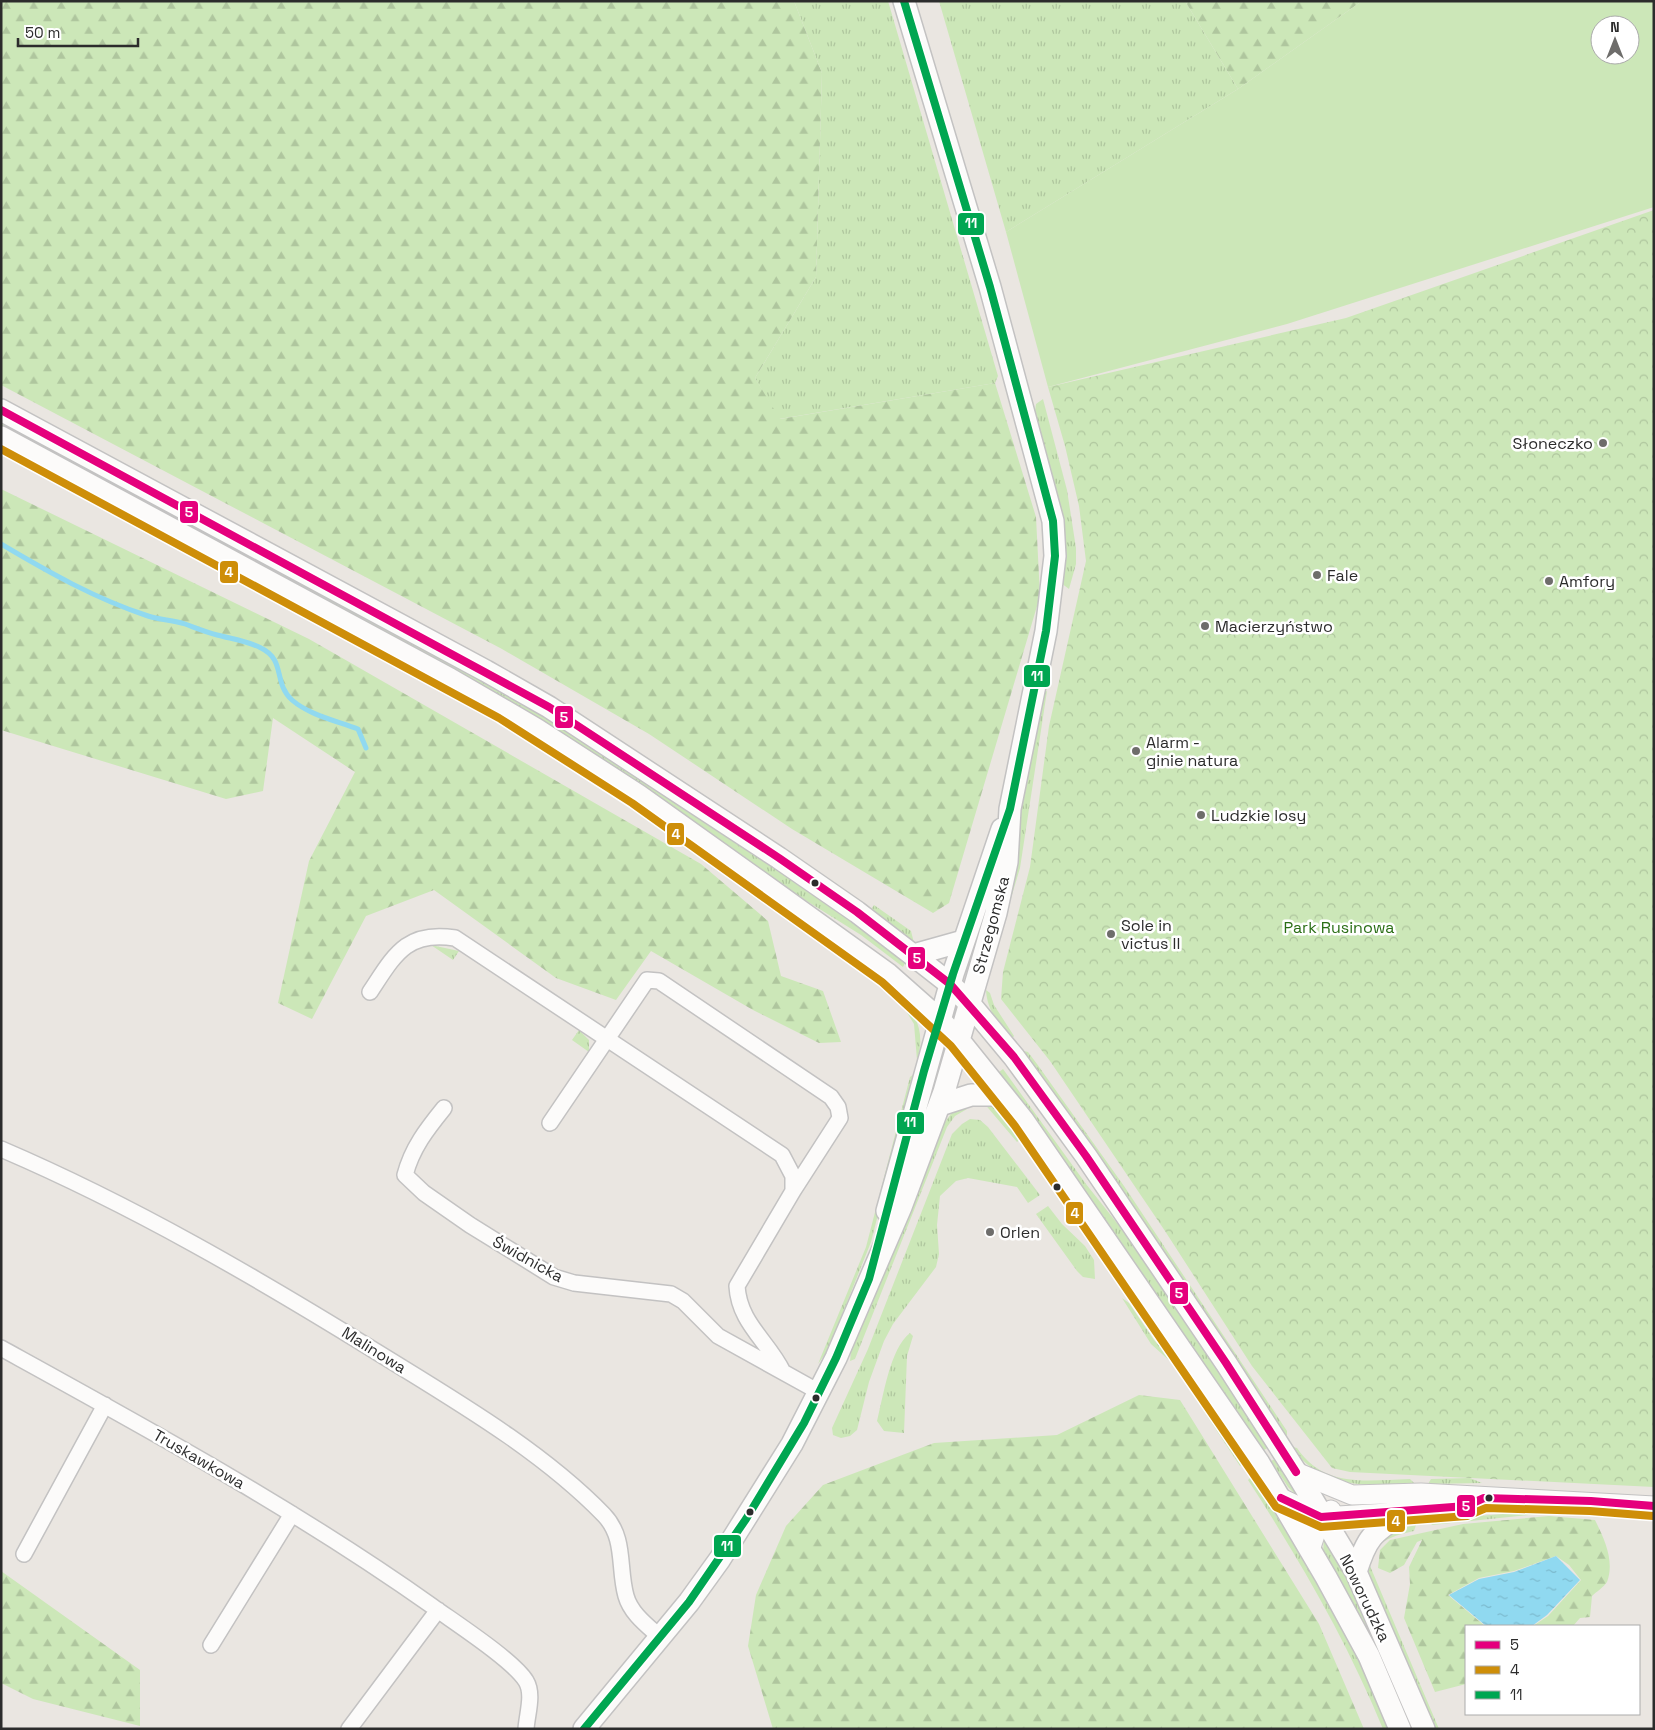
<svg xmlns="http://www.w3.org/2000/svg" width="1655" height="1730" viewBox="0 0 1655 1730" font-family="'Space Grotesk',sans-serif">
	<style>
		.grass { fill: url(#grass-tufts) }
		.forest { fill: url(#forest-firs) }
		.park { fill: url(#park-crowns) }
		.garden { fill: #cce7b8; fill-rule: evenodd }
		.water { fill: url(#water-ripples) }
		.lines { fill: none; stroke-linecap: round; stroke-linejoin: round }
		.stream { stroke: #90d9f0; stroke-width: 5 }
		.minor-casing { stroke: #c3c2c2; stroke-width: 18 }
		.tertiary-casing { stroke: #c3c2c2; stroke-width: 21 }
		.secondary-casing { stroke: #c3c2c2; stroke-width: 24 }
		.minor { stroke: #fcfbfa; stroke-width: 15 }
		.tertiary { stroke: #fcfbfa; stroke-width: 19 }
		.secondary { stroke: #fcfbfa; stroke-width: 21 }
		.bus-1-casing { stroke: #fff; stroke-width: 11 }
		.bus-2-casing { stroke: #fff; stroke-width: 11 }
		.bus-3-casing { stroke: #fff; stroke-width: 11 }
		.bus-1 { stroke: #e5007d; stroke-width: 8 }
		.bus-2 { stroke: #ce8e09; stroke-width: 8 }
		.bus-3 { stroke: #00a651; stroke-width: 8 }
		.poi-dot { fill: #6e6d6b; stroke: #fff; stroke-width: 2 }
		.bus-dot { fill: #2c2c2c; stroke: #fff; stroke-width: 2 }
		.labels { text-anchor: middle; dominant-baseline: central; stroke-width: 5; stroke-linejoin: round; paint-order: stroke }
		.poi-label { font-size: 16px; fill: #2c2c2c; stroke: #fff; text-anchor: start }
		.street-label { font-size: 16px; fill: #2c2c2c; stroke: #fff }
		.park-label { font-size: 16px; fill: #2a6e16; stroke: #fff }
		.line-badge { stroke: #fff; stroke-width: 2 }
		.badge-label { font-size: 14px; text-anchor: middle; font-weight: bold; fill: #fff }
	</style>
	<defs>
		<pattern id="grass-tufts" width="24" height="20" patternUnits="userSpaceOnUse" patternTransform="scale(1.25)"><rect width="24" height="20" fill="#cce7b8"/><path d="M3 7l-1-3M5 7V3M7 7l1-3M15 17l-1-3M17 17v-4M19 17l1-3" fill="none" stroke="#afc69e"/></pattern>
		<pattern id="forest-firs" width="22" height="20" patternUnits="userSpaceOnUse" patternTransform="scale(1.25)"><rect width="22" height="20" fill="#cce7b8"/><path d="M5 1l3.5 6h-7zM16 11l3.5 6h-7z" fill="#afc69e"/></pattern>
		<pattern id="park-crowns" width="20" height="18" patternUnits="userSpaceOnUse" patternTransform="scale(1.25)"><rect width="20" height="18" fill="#cce7b8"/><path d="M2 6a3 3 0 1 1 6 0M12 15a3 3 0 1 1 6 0" fill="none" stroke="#afc69e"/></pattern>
		<pattern id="water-ripples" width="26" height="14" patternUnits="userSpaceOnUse" patternTransform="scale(1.25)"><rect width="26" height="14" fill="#90d9f0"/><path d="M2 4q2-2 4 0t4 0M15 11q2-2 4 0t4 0" fill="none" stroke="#7cbace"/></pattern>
	</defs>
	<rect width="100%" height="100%" fill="#eae6e1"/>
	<path class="grass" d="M 794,1 L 888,1 L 998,376 L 995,383 L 779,419 L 755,378 L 816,277 L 822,73 Z
		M 939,1 L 1185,1 L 1238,89 L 1006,232 Z
		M 1043,399 L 1067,490 L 1076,548 L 1076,564 L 1069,589 L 1061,583 L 1034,418 L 1036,404 Z
		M 1,419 L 376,621 L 555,722 L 785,873 L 906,961 L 903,967 L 861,935 L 778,883 L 553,728 L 499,695 L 1,426 Z
		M 1047,691 L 1020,868 L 1002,928 L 1014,862 L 1037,696 Z
		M 874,905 L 911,931 L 914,943 L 870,911 Z
		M 431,945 L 459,951 L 453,960 Z
		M 986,990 L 990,993 L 994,1005 L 1014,1036 L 1011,1040 C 1000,1025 987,1011 986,990 Z
		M 902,999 C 918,1015 925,1037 917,1060 L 914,1024 L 901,1003 Z
		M 579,1030 L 589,1040 L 589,1052 L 572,1040 Z
		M 1024,1051 L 1028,1052 L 1037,1064 L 1124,1186 L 1287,1431 L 1287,1435 L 1284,1437 L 1021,1053 Z
		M 1003,1069 L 1086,1184 L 1136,1247 L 1269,1447 L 1264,1450 L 999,1072 Z
		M 914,1074 L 871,1242 L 828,1350 L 818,1364 L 866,1247 L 910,1077 Z
		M 991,1101 L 1002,1108 L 1024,1136 L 1017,1142 L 983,1102 Z
		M 967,1103 L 967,1109 L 955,1116 L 947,1127 L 855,1359 L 850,1361 L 851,1352 L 943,1125 L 953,1111 Z
		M 970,1119 L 980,1120 L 988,1127 L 1040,1195 L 1028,1203 L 1017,1187 L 968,1178 L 956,1181 L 940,1196 L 937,1225 L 939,1254 L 936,1267 L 893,1324 L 884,1341 L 869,1382 L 857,1430 L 850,1436 L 841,1438 L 833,1435 L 832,1428 L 868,1349 L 952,1134 L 962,1124 Z
		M 1048,1206 L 1062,1224 L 1085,1246 L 1094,1260 L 1095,1279 L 1083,1277 L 1077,1271 L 1036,1214 Z
		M 1122,1298 L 1129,1303 L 1154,1340 L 1179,1366 L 1243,1462 L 1242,1465 L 1240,1466 L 1172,1363 L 1151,1344 Z
		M 910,1333 L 913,1336 L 907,1356 L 904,1433 L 884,1431 L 877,1421 C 883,1398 890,1348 910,1333 Z
		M 1293,1447 L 1297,1448 C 1325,1489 1367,1480 1410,1479 L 1415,1484 C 1366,1485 1324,1491 1292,1448 Z
		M 1277,1458 L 1299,1491 L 1298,1497 L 1288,1487 L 1271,1461 Z
		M 1252,1476 L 1308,1568 L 1355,1653 L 1389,1729 L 1383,1729 C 1347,1641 1299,1559 1248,1480 Z
		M 1470,1478 L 1482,1483 L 1428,1484 L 1431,1479 Z
		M 1553,1510 L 1583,1511 L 1584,1514 L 1547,1513 L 1432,1525 L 1430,1522 L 1478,1516 Z
		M 1416,1525 L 1414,1531 C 1392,1536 1373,1541 1370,1566 L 1439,1729 L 1434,1729 L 1367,1576 L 1367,1556 L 1390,1531 Z
		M 1324,1537 C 1359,1598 1387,1663 1415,1729 L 1408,1729 L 1323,1554 Z"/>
	<path class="forest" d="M 1,1 L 794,1 L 822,73 L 816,277 L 755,378 L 780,419 L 995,383 L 1036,517 L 1040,596 L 949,903 L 933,913 L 792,829 L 649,734 L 502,649 L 1,385 Z
		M 1185,1 L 1362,1 L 1238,89 Z
		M 1,489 L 309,639 L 701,864 L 768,921 L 781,976 L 823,991 L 841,1042 L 819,1043 L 753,1010 L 651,951 L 616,1000 L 556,978 L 434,890 L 366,916 L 312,1019 L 278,1003 L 309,861 L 355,772 L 273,718 L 263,791 L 226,799 L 1,730 Z
		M 1139,1395 L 1180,1400 L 1319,1624 L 1364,1729 L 773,1729 L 748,1646 L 756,1595 L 786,1526 L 823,1485 L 934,1443 L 1057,1435 Z
		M 1549,1516 L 1595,1520 C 1604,1538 1615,1561 1607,1582 C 1604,1587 1596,1592 1592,1596 L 1590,1617 L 1580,1618 L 1573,1626 L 1533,1626 L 1548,1616 L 1581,1580 L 1569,1565 L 1556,1556 L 1514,1571 L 1479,1578 L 1448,1595 L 1485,1626 L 1466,1626 L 1466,1684 L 1435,1692 L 1404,1618 L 1410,1584 L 1409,1567 L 1422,1540 L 1417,1542 L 1404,1565 L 1390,1573 L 1378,1568 L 1380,1550 L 1390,1540 L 1463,1524 Z
		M 1,1571 L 140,1670 L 140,1726 L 33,1699 L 1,1683 Z"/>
	<path class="park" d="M 1654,210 L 1654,1487 L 1350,1472 L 1332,1468 L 1252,1366 L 1165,1231 L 1050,1061 L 1001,999 L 1003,972 L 1030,867 L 1049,726 L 1086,561 L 1079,506 L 1065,446 L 1048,387 L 1346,318 Z"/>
	<path class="garden" d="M 1362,1 L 1654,1 L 1654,207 L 1287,324 L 1048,387 L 1006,232 L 1238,89 ZM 1600,25 L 1630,25 L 1630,55 L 1600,55 Z"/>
	<path class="water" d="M 1556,1556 L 1580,1580 L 1547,1615 L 1532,1626 L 1486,1626 L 1449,1595 L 1479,1579 L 1514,1572 Z"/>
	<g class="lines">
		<path class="stream" d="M 1,544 C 48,572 96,599 148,616 C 160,620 173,620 185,624 C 196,628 206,632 217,635 C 232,639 248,641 261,648 C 286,660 273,683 292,700 C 309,715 337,721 358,729 L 366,748"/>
		<defs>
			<path id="minor" d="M 370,992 C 394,956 406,930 455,938 L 782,1155 L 793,1176 L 793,1191 L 737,1286 C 739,1323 768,1341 783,1372
				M 444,1108 C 427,1129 412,1148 405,1175 L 424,1193 L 470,1225 L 554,1277 L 574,1283 L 671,1294 L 683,1301 L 718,1336 L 819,1392
				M 550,1123 L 647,980 L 659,981 L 831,1097 L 838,1107 L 840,1118 L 793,1191
				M 1,1149 C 134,1206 257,1278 380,1354 C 456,1401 542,1451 604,1515 C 626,1538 618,1568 626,1596 C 631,1614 648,1626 661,1638
				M 1,1348 C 148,1429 295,1509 432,1606 C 454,1622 513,1660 526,1681 C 534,1694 527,1714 526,1729
				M 24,1554 L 105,1405
				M 211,1645 L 292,1514
				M 349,1729 L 438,1610"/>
			<path id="tertiary" d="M 1296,1472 L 1352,1495 L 1421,1493 L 1654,1506
				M 1281,1498 L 1321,1517 L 1422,1511 L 1466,1506 L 1478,1501
				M 1310,1550 L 1321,1517 L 1331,1510"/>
			<path id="secondary" d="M 1,410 L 486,671 L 549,707 L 779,858 L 857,912 L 918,959 L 950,984 L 969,1003 L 1014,1057 L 1086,1156 L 1226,1363 L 1296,1472 L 1356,1572 L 1424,1729
				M 1,437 L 450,679 L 536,729 L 638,795 L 774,892 L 888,974 L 940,1020 L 958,1039 L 1023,1120 L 1259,1463 L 1326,1577 L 1369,1656 L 1400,1729
				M 913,955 L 963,941
				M 940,1105 L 971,1095 L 1003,1095
				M 887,1211 L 953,974 L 1002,829
				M 1356,1572 C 1367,1536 1373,1533 1404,1512
				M 584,1729 L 689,1602 L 720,1559 L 792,1444 L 836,1358 L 901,1207 L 944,1092 L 996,913 L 1007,862 L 1010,809 L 1046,631 L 1055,556 L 1053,521 L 990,287 L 904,1"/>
		</defs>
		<use href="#minor" class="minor-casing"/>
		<use href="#tertiary" class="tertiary-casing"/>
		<use href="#secondary" class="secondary-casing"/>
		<use href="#minor" class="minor"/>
		<use href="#tertiary" class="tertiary"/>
		<use href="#secondary" class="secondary"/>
		<defs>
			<path id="bus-1" d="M 1,410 L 549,707 L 779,858 L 857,912 L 950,984 L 1014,1057 L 1086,1156 L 1226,1363 L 1296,1472
				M 1281,1498 L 1321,1517 L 1466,1506 L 1484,1498 L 1591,1501 L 1654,1506"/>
			<path id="bus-2" d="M 1,449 L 499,718 L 632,803 L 882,982 L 951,1046 L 1015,1126 L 1276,1507 L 1321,1527 L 1467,1516 L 1486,1508 L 1590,1511 L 1653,1516"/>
			<path id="bus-3" d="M 584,1729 L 689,1602 L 746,1519 L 804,1423 L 836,1358 L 869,1279 L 924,1071 L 953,974 L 1010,809 L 1046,631 L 1055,556 L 1053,521 L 990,287 L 904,1"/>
		</defs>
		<use href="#bus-1" class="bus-1-casing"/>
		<use href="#bus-2" class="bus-2-casing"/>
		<use href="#bus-3" class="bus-3-casing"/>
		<use href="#bus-1" class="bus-1"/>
		<use href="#bus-2" class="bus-2"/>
		<use href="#bus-3" class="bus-3"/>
	</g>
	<g class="poi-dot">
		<circle cx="1603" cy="443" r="5"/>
		<circle cx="1317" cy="575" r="5"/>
		<circle cx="1549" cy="581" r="5"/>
		<circle cx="1205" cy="626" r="5"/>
		<circle cx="1136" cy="751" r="5"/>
		<circle cx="1201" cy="815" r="5"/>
		<circle cx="1111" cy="934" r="5"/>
		<circle cx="990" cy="1232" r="5"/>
	</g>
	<g class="bus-dot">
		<circle cx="815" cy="883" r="4.5"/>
		<circle cx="1057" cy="1187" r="4.5"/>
		<circle cx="816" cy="1398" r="4.5"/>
		<circle cx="1489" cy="1498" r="4.5"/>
		<circle cx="750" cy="1512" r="4.5"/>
	</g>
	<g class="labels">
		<g class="poi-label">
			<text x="1593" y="443" text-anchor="end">Słoneczko</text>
			<text x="1327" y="575">Fale</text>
			<text x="1559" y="581">Amfory</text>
			<text x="1215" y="626">Macierzyństwo</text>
			<text x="1146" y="742">Alarm -<tspan x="1146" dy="18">ginie natura</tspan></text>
			<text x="1211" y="815">Ludzkie losy</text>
			<text x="1121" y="925">Sole in<tspan x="1121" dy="18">victus II</tspan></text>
			<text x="1000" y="1232">Orlen</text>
		</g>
		<g class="street-label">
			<text transform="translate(991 925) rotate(-75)">Strzegomska</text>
			<text transform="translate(528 1259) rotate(29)">Świdnicka</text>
			<text transform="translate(374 1350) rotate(32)">Malinowa</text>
			<text transform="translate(199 1459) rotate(30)">Truskawkowa</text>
			<text transform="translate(1365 1598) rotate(64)">Noworudzka</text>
		</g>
		<g class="park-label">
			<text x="1339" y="927">Park Rusinowa</text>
		</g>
	</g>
	<g class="line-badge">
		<rect x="957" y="212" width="28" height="24" rx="5" fill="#00a651"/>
		<rect x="179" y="500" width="20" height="24" rx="5" fill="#e5007d"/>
		<rect x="219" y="560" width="20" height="24" rx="5" fill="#ce8e09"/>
		<rect x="1023" y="664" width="28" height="24" rx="5" fill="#00a651"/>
		<rect x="554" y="705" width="20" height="24" rx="5" fill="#e5007d"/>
		<rect x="666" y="822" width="19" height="24" rx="5" fill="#ce8e09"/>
		<rect x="907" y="946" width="19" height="24" rx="5" fill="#e5007d"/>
		<rect x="896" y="1111" width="29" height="24" rx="5" fill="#00a651"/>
		<rect x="1065" y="1201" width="19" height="24" rx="5" fill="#ce8e09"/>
		<rect x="1169" y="1281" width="20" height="24" rx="5" fill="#e5007d"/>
		<rect x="1456" y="1494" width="20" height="24" rx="5" fill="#e5007d"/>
		<rect x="1386" y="1509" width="20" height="24" rx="5" fill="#ce8e09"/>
		<rect x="713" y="1534" width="29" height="24" rx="5" fill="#00a651"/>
	</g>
	<g class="badge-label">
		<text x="971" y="228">11</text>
		<text x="189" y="517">5</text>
		<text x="229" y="577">4</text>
		<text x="1037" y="681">11</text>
		<text x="564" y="722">5</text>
		<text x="676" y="839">4</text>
		<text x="917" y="963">5</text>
		<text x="910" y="1127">11</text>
		<text x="1075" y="1218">4</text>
		<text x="1179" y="1298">5</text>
		<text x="1466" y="1511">5</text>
		<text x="1396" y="1526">4</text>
		<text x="727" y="1551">11</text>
	</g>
	<rect width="1655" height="1730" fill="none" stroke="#2c2c2c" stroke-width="5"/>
	<rect x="1465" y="1625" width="175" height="90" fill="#ffffff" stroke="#ababab"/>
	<rect x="1475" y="1641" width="25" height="8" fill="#e5007d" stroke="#ababab"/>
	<text x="1510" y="1650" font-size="15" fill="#2c2c2c">5</text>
	<rect x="1475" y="1666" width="25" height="8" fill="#ce8e09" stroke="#ababab"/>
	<text x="1510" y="1675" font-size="15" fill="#2c2c2c">4</text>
	<rect x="1475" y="1691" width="25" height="8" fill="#00a651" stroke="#ababab"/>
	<text x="1510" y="1700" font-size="15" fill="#2c2c2c">11</text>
	<g transform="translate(1615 40)"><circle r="24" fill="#ffffff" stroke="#ababab"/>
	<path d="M0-4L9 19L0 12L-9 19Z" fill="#6e6d6b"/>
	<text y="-8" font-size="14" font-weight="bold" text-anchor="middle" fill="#2c2c2c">N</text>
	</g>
	<path d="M18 38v8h120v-8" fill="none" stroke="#2c2c2c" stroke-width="2.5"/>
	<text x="25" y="38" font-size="15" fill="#2c2c2c" stroke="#ffffff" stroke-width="4" paint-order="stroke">50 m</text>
</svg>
